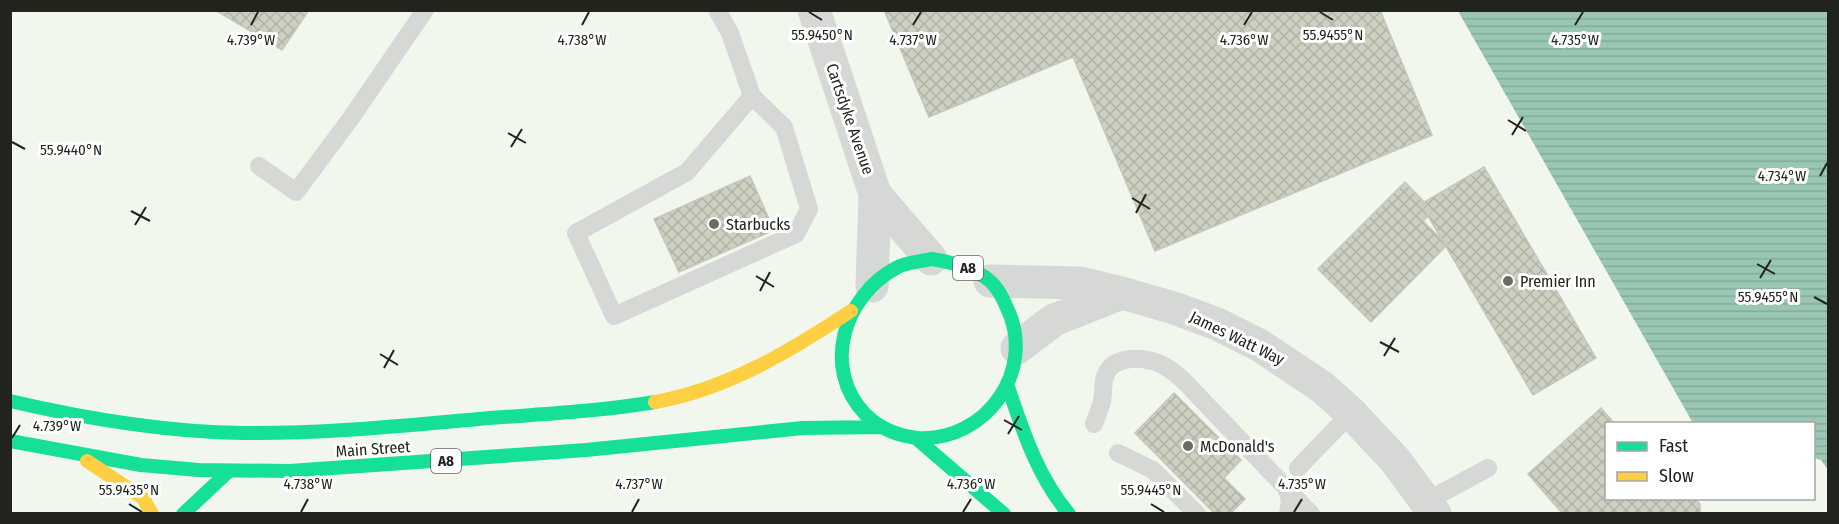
<svg xmlns="http://www.w3.org/2000/svg" width="1839" height="524" viewBox="0 0 1839 524" font-family="'Fira Sans Condensed',sans-serif">
	<style>
		.water { fill: url(#water-rules) }
		.building { fill: url(#building-cross-hatch); stroke: #c4c7be; stroke-width: 1.5 }
		.lines { fill: none; stroke-linecap: round; stroke-linejoin: round }
		.lane { stroke: #d6d8d5; stroke-width: 18 }
		.street { stroke: #d6d8d5; stroke-width: 33 }
		.fast { stroke: #16e098; stroke-width: 14 }
		.slow { stroke: #ffcf43; stroke-width: 14 }
		.ticks { fill: none; stroke: #20241d; stroke-width: 2 }
		.poi-dot { fill: #696e65; stroke: #fff; stroke-width: 2 }
		.labels { text-anchor: middle; dominant-baseline: central; stroke-width: 6; stroke-linejoin: round; paint-order: stroke }
		.shield { fill: #fff; stroke: #636661; stroke-width: 1.5 }
		.shield-label { font-size: 15px; font-weight: bold; fill: #20241d }
		.street-label { font-size: 16px; fill: #20241d; stroke: #fff }
		.poi-label { font-size: 16px; fill: #20241d; stroke: #fff; text-anchor: start }
		.ticks-label { font-size: 15px; text-anchor: middle; fill: #20241d; stroke: #fff; stroke-width: 6; stroke-linejoin: round; paint-order: stroke }
	</style>
	<defs>
		<pattern id="water-rules" width="6" height="5" patternUnits="userSpaceOnUse" patternTransform="scale(1.5)"><rect width="6" height="5" fill="#9ac7b4"/><path d="M0 2.5h6" fill="none" stroke="#84ab9a"/></pattern>
		<pattern id="building-cross-hatch" width="8" height="8" patternUnits="userSpaceOnUse" patternTransform="scale(1.5)"><rect width="8" height="8" fill="#cdd0c1"/><path d="M0 0l8 8M0 8l8-8" fill="none" stroke="#b0b2a5"/></pattern>
	</defs>
	<rect width="100%" height="100%" fill="#f1f7ec"/>
	<path class="water" d="M 1458,11 L 1828,11 L 1828,470 L 1821,460 L 1814,458 L 1814,424 L 1693,423 Z"/>
	<path class="building" d="M 215,10 L 309,10 L 282,50 Z
		M 884,10 L 1380,10 L 1432,135 L 1155,251 L 1073,57 L 929,117 Z
		M 1484,167 L 1596,358 L 1533,395 L 1421,204 Z
		M 750,176 L 774,230 L 679,272 L 654,219 Z
		M 1405,182 L 1433,211 L 1423,221 L 1447,245 L 1371,322 L 1318,269 Z
		M 1174,393 L 1241,460 L 1224,478 L 1245,499 L 1230,514 L 1215,514 L 1135,433 Z
		M 1601,408 L 1615,424 L 1606,424 L 1606,498 L 1694,498 L 1700,504 L 1700,514 L 1563,514 L 1528,474 Z"/>
	<g class="lines">
		<path class="lane" d="M 717,10 L 730,33 L 752,96 L 687,172 L 576,233 L 614,316 L 796,234 L 809,209 L 784,127 L 752,96
			M 259,166 L 296,192 L 351,118 L 425,10
			M 1094,424 C 1097,416 1100,409 1102,401 C 1104,392 1102,382 1106,374 C 1113,357 1138,357 1152,361 C 1165,364 1175,373 1184,381 L 1311,514
			M 1118,453 L 1153,470 L 1197,514
			M 1298,468 L 1351,413
			M 1286,487 L 1290,500 L 1288,514
			M 1427,501 L 1488,468"/>
		<path class="street" d="M 814,10 L 875,194 L 872,286
			M 875,194 L 931,259
			M 990,281 L 1080,283 L 1122,293 L 1174,308 L 1217,324 L 1259,345 L 1322,387 L 1351,413 L 1395,460 L 1435,514
			M 1017,348 L 1054,320 L 1122,293"/>
		<path class="fast" d="M 931,259 C 951,262 974,267 990,281 C 998,288 1003,298 1007,308 C 1037,370 986,442 918,438 C 898,436 880,429 865,414 C 821,368 844,296 896,268 C 906,262 920,262 931,259 Z
			M 1007,384 C 1023,431 1037,476 1069,514
			M 10,401 C 87,419 164,432 243,433 C 322,434 400,426 479,419 C 538,414 596,412 655,402
			M 917,439 L 1004,514
			M 10,441 L 141,465 L 198,470 L 290,471 L 586,450 L 803,428 L 882,427
			M 183,514 L 229,471"/>
		<path class="slow" d="M 655,402 C 728,389 790,351 851,311
			M 87,461 L 143,498 L 152,514"/>
	</g>
	<path class="ticks" d="M 809,12 L 822,20M 1320,12 L 1333,20M 251,25 L 258,12M 582,25 L 589,12M 913,25 L 921,12M 1244,25 L 1252,12M 1575,25 L 1583,12M 1508,120 L 1526,131M 508,133 L 526,143M 1512,135 L 1523,117M 12,142 L 25,149M 511,147 L 522,129M 1820,176 L 1827,163M 1132,198 L 1150,209M 131,211 L 150,221M 1136,213 L 1146,194M 135,225 L 146,207M 1757,264 L 1775,274M 756,276 L 774,287M 1760,278 L 1771,260M 760,291 L 770,272M 1814,297 L 1827,304M 1380,342 L 1399,352M 380,354 L 398,365M 1384,356 L 1395,338M 384,368 L 394,350M 1004,420 L 1022,430M 1008,434 L 1019,416M 12,438 L 20,425M 129,504 L 142,512M 1151,504 L 1164,512M 301,512 L 308,499M 632,512 L 639,499M 963,512 L 971,499M 1294,512 L 1302,499"/>
	<g class="poi-dot">
		<circle cx="714" cy="224" r="6"/>
		<circle cx="1508" cy="281" r="6"/>
		<circle cx="1188" cy="446" r="6"/>
	</g>
	<g class="labels">
		<g class="shield">
			<rect x="953" y="256" width="30" height="24" rx="4.5"/>
			<rect x="431" y="449" width="30" height="24" rx="4.5"/>
		</g>
		<g class="shield-label">
			<text x="968" y="268">A8</text>
			<text x="446" y="461">A8</text>
		</g>
		<g class="street-label">
			<text transform="translate(850 119) rotate(71)">Cartsdyke Avenue</text>
			<text transform="translate(1237 338) rotate(26)">James Watt Way</text>
			<text transform="translate(373 449) rotate(-4)">Main Street</text>
		</g>
		<g class="poi-label">
			<text x="726" y="224">Starbucks</text>
			<text x="1520" y="281">Premier Inn</text>
			<text x="1200" y="446">McDonald's</text>
		</g>
	</g>
	<g class="ticks-label">
		<text x="822" y="40">55.9450°N</text>
		<text x="1333" y="40">55.9455°N</text>
		<text x="251" y="45">4.739°W</text>
		<text x="582" y="45">4.738°W</text>
		<text x="913" y="45">4.737°W</text>
		<text x="1244" y="45">4.736°W</text>
		<text x="1575" y="45">4.735°W</text>
		<text x="71" y="155">55.9440°N</text>
		<text x="1782" y="181">4.734°W</text>
		<text x="1768" y="302">55.9455°N</text>
		<text x="57" y="431">4.739°W</text>
		<text x="308" y="489">4.738°W</text>
		<text x="639" y="489">4.737°W</text>
		<text x="971" y="489">4.736°W</text>
		<text x="1302" y="489">4.735°W</text>
		<text x="129" y="495">55.9435°N</text>
		<text x="1151" y="495">55.9445°N</text>
	</g>
	<rect width="1839" height="524" fill="none" stroke="#20241d" stroke-width="24"/>
	<rect x="1605" y="422" width="210" height="78" fill="#ffffff" stroke="#a6a7a5" stroke-width="1.5"/>
	<rect x="1617" y="442" width="30" height="9" fill="#16e098" stroke="#a6a7a5" stroke-width="1.5"/>
	<text x="1659" y="452" font-size="18" fill="#20241d">Fast</text>
	<rect x="1617" y="472" width="30" height="9" fill="#ffcf43" stroke="#a6a7a5" stroke-width="1.5"/>
	<text x="1659" y="482" font-size="18" fill="#20241d">Slow</text>
</svg>
